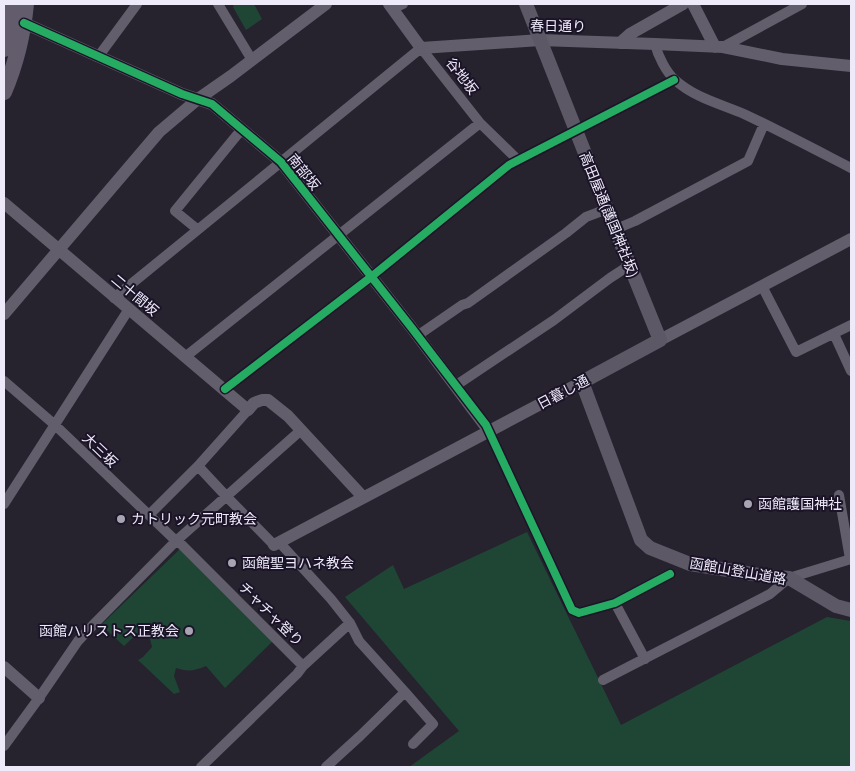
<svg xmlns="http://www.w3.org/2000/svg" width="855" height="771" viewBox="0 0 855 771" font-family="'PT Sans Narrow','Noto Sans JP',sans-serif">
	<style>
		.green { fill: #1f4635 }
		.lines { fill: none; stroke-linecap: round; stroke-linejoin: round }
		.minor { stroke: #625e6b; stroke-width: 10 }
		.tertiary { stroke: #625e6b; stroke-width: 12 }
		.secondary { stroke: #5d5866; stroke-width: 14 }
		.trunk { stroke: #625c6c; stroke-width: 16 }
		.tram { stroke: #625e69; stroke-width: 1 }
		.cycleway-casing { stroke: #1b1429; stroke-width: 11 }
		.cycleway { stroke: #26ab63; stroke-width: 8 }
		.poi-dot { fill: #a8a4b2; stroke: #1b1429; stroke-width: 2 }
		.labels { text-anchor: middle; dominant-baseline: central; stroke-width: 4; stroke-linejoin: round; paint-order: stroke }
		.street-label { font-size: 14px; fill: #eeeaf9; stroke: #1b1429 }
		.poi-label { font-size: 14px; fill: #eeeaf9; stroke: #1b1429; text-anchor: start }
	</style>
	<rect width="100%" height="100%" fill="#26222e"/>
	<path class="green" d="M 234,4 L 254,4 L 262,19 L 246,30 L 233,7 Z
		M 527,532 L 621,725 L 827,617 L 851,621 L 851,767 L 409,767 L 459,731 L 345,597 L 393,565 L 404,589 Z
		M 180,549 L 274,640 L 225,688 L 206,666 C 194,671 188,672 176,668 L 174,676 L 180,692 L 174,694 L 138,660 L 143,657 L 152,647 L 150,639 L 141,630 L 124,646 L 101,625 Z"/>
	<g class="lines">
		<path class="minor" d="M 218,4 L 252,60
			M 392,9 L 403,4
			M 655,44 C 658,56 666,72 675,80 C 695,98 721,104 744,114 C 780,131 816,150 851,168
			M 723,47 L 802,4
			M 98,57 L 137,4
			M 197,229 L 175,211 L 237,135 L 243,130
			M 616,229 L 635,221 L 748,161 L 764,124
			M 762,286 L 796,352 L 851,325
			M 114,298 L 421,48 L 480,123 L 518,160
			M 834,334 L 851,371
			M 417,336 L 462,305 L 468,303 L 566,233 L 586,217 L 607,209
			M 185,357 L 480,123
			M 4,381 L 55,425 L 176,541
			M 455,386 L 554,320 L 610,278 L 630,265
			M 225,389 L 371,277 L 509,165 L 674,80
			M 489,431 L 572,610 L 579,613 L 615,603 L 670,574
			M 198,466 L 226,496 L 274,545
			M 839,495 L 850,559
			M 4,504 L 129,309
			M 149,515 L 198,466 L 248,410
			M 177,540 L 303,666
			M 279,542 L 331,599 L 350,623 L 359,641 L 405,692 L 360,736 L 326,767
			M 615,603 L 645,659
			M 603,680 L 770,594 L 789,578 L 851,559
			M 405,692 L 433,724 L 413,744
			M 4,746 L 39,698 L 78,641 L 95,623 L 176,541 L 300,431
			M 201,767 L 297,674 L 303,666 L 350,623"/>
		<path class="tertiary" d="M 389,4 L 421,48 L 540,40 L 655,44 L 723,47 L 782,59 L 851,66
			M 693,4 L 715,47
			M 24,23 L 182,94 L 212,104 L 281,162 L 411,327 L 489,431
			M 620,43 L 630,34 L 683,4
			M 4,203 L 248,410 L 254,403 L 262,400 L 268,400 L 288,416 L 363,497
			M 4,314 L 159,132 L 198,99 L 231,76 L 326,4
			M 660,340 L 851,239
			M 274,545 L 582,382
			M 4,667 L 39,698"/>
		<path class="secondary" d="M 526,4 L 607,209 L 660,340 L 582,382 L 641,540 L 650,548 L 690,564 L 759,575 L 789,578 L 836,606 L 851,610"/>
		<path class="trunk" d="M 4,49 L 10,21 L 12,4
			M 4,92 C 16,64 23,35 26,4"/>
		<path class="tram" d="M 4,84 C 14,58 19,32 22,4"/>
		<defs>
			<path id="cycleway" d="M 24,23 L 182,94 L 212,104 L 281,162 L 411,327 L 486,425 L 572,610 L 579,613 L 615,603 L 670,574
				M 225,389 L 371,277 L 509,165 L 674,80"/>
		</defs>
		<use href="#cycleway" class="cycleway-casing"/>
		<use href="#cycleway" class="cycleway"/>
	</g>
	<g class="poi-dot">
		<circle cx="748" cy="504" r="5"/>
		<circle cx="121" cy="519" r="5"/>
		<circle cx="232" cy="563" r="5"/>
		<circle cx="189" cy="631" r="5"/>
	</g>
	<g class="labels">
		<g class="street-label">
			<text transform="translate(558 26) rotate(1)">春日通り</text>
			<text transform="translate(462 76) rotate(52)">谷地坂</text>
			<text transform="translate(304 172) rotate(51)">南部坂</text>
			<text transform="translate(609 214) rotate(68)">高田屋通(護国神社坂)</text>
			<text transform="translate(135 295) rotate(40)">二十間坂</text>
			<text transform="translate(563 392) rotate(-28)">日暮し通</text>
			<text transform="translate(100 450) rotate(44)">大三坂</text>
			<text transform="translate(738 571) rotate(10)">函館山登山道路</text>
			<text transform="translate(271 614) rotate(45)">チャチャ登り</text>
		</g>
		<g class="poi-label">
			<text x="758" y="504">函館護国神社</text>
			<text x="131" y="519">カトリック元町教会</text>
			<text x="242" y="563">函館聖ヨハネ教会</text>
			<text x="179" y="631" text-anchor="end">函館ハリストス正教会</text>
		</g>
	</g>
	<rect width="855" height="771" fill="none" stroke="#eeeaf9" stroke-width="10"/>
</svg>
